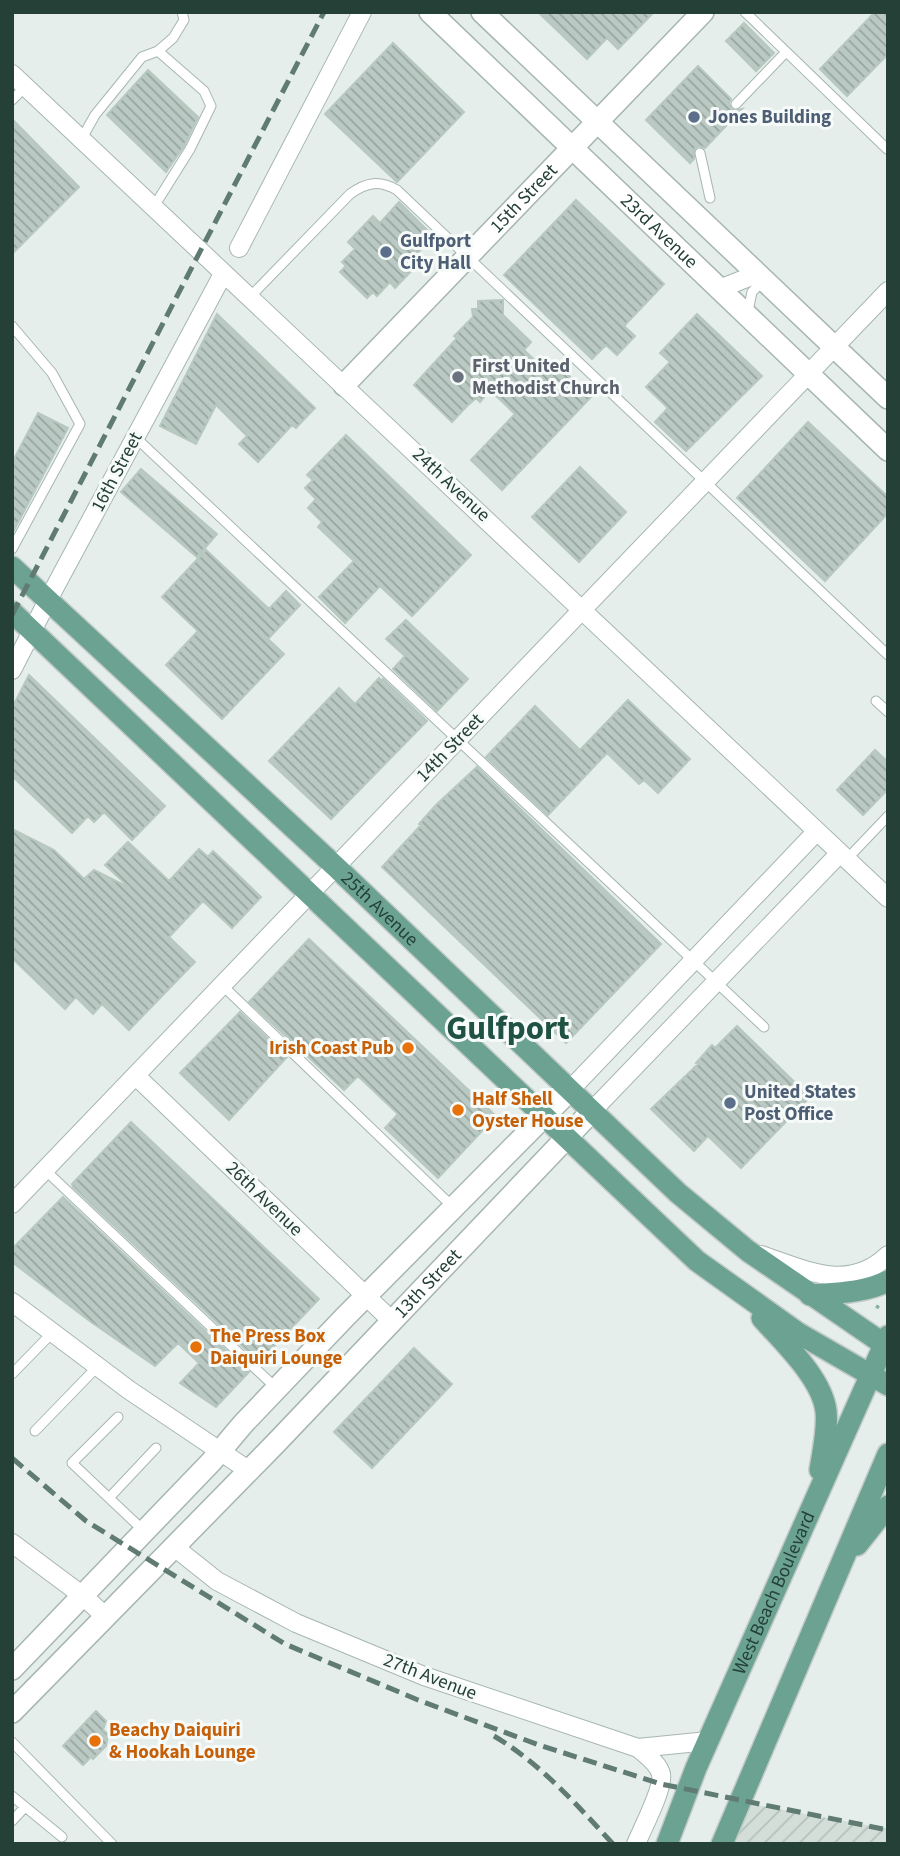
<svg xmlns="http://www.w3.org/2000/svg" width="900" height="1856" viewBox="0 0 900 1856" font-family="'Source Sans 3',sans-serif">
	<style>
		.industrial { fill: url(#industrial-furrows) }
		.building { fill: url(#building-back-hatch); stroke: #b7c8c0; stroke-width: 2 }
		.lines { fill: none; stroke-linecap: round; stroke-linejoin: round }
		.service-casing { stroke: #a7b6b1; stroke-width: 11 }
		.minor-casing { stroke: #a7b6b1; stroke-width: 20 }
		.tertiary-casing { stroke: #a7b6b1; stroke-width: 24 }
		.primary-casing { stroke: #c2cac7; stroke-width: 24 }
		.path { stroke: #86b1a2; stroke-width: 3.5; stroke-dasharray: 3.5 5; stroke-linecap: butt }
		.service { stroke: #fff; stroke-width: 9 }
		.minor { stroke: #fff; stroke-width: 18 }
		.tertiary { stroke: #fff; stroke-width: 21 }
		.primary { stroke: #6ba292; stroke-width: 21 }
		.rail { stroke: #5f7b73; stroke-width: 5; stroke-dasharray: 14 7; stroke-linecap: butt }
		.service-dot { fill: #5c6f8a; stroke: #f6faf8; stroke-width: 2.5 }
		.worship-dot { fill: #6b7280; stroke: #f6faf8; stroke-width: 2.5 }
		.food-dot { fill: #e8710a; stroke: #f6faf8; stroke-width: 2.5 }
		.labels { text-anchor: middle; dominant-baseline: central; stroke-width: 6; stroke-linejoin: round; paint-order: stroke }
		.service-label { font-size: 19px; font-weight: bold; fill: #4e5e75; stroke: #f6faf8; text-anchor: start }
		.street-label { font-size: 19px; fill: #244037; stroke: #f6faf8 }
		.worship-label { font-size: 19px; font-weight: bold; fill: #5b616d; stroke: #f6faf8; text-anchor: start }
		.food-label { font-size: 19px; font-weight: bold; fill: #c56008; stroke: #f6faf8; text-anchor: start }
		.town-label { font-size: 33px; font-weight: bold; fill: #205244; stroke: #f6faf8 }
	</style>
	<defs>
		<pattern id="industrial-furrows" width="10" height="10" patternUnits="userSpaceOnUse" patternTransform="scale(1.75)"><rect width="10" height="10" fill="#d3ded9"/><path d="M-1 1l2-2M0 10L10 0M9 11l2-2" fill="none" stroke="#b5c0bb"/></pattern>
		<pattern id="building-back-hatch" width="6" height="6" patternUnits="userSpaceOnUse" patternTransform="scale(1.75)"><rect width="6" height="6" fill="#bac9c3"/><path d="M-1 5l2 2M0 0l6 6M5-1l2 2" fill="none" stroke="#97a59f"/></pattern>
	</defs>
	<rect width="100%" height="100%" fill="#e5eeea"/>
	<path class="industrial" d="M 740,1802 L 888,1829 L 888,1844 L 723,1844 Z"/>
	<path class="building" d="M 538,12 L 654,12 L 618,49 L 607,38 L 587,59 Z
		M 875,12 L 888,12 L 888,54 L 847,96 L 820,69 Z
		M 744,23 L 774,53 L 756,71 L 726,41 Z
		M 393,43 L 464,112 L 397,182 L 325,114 Z
		M 698,66 L 731,99 L 729,103 L 731,109 L 735,111 L 742,109 L 705,148 L 699,146 L 695,148 L 694,159 L 690,163 L 646,120 Z
		M 148,70 L 198,117 L 184,146 L 166,172 L 107,115 Z
		M 12,119 L 79,187 L 12,254 Z
		M 576,200 L 664,284 L 624,326 L 635,336 L 617,355 L 606,345 L 592,359 L 504,275 Z
		M 399,202 L 430,233 L 424,239 L 428,243 L 414,256 L 420,262 L 395,288 L 390,282 L 377,296 L 373,292 L 367,298 L 340,272 L 346,266 L 342,262 L 355,249 L 348,242 L 373,216 L 380,223 Z
		M 503,300 L 503,315 L 531,342 L 524,350 L 551,376 L 560,367 L 591,397 L 502,490 L 471,460 L 515,414 L 490,390 L 480,402 L 476,398 L 467,406 L 452,422 L 414,385 L 457,338 L 454,336 L 473,317 L 472,309 L 478,309 L 478,301 Z
		M 217,314 L 315,408 L 296,428 L 292,425 L 258,462 L 239,444 L 247,436 L 216,405 L 196,444 L 160,426 Z
		M 697,314 L 762,376 L 686,451 L 655,422 L 668,408 L 646,387 L 670,362 L 660,353 Z
		M 38,413 L 68,428 L 12,534 L 12,463 Z
		M 808,422 L 888,497 L 888,513 L 825,581 L 737,498 Z
		M 346,435 L 471,555 L 412,616 L 380,586 L 345,623 L 319,597 L 354,561 L 318,527 L 322,522 L 308,508 L 316,499 L 305,488 L 313,480 L 307,475 Z
		M 580,467 L 626,512 L 579,562 L 532,517 Z
		M 141,469 L 217,534 L 197,557 L 121,492 Z
		M 206,550 L 269,609 L 286,591 L 300,605 L 268,639 L 284,654 L 222,719 L 166,665 L 198,631 L 162,597 Z
		M 406,620 L 468,679 L 437,711 L 393,669 L 405,656 L 386,639 Z
		M 29,675 L 165,806 L 132,840 L 104,812 L 94,822 L 88,816 L 72,833 L 12,776 L 12,708 Z
		M 379,678 L 382,681 L 383,679 L 427,721 L 331,819 L 269,761 L 339,688 L 355,704 Z
		M 628,700 L 690,759 L 658,793 L 644,780 L 639,784 L 607,753 L 548,815 L 486,757 L 535,706 L 580,750 Z
		M 875,750 L 888,762 L 888,789 L 863,815 L 837,790 Z
		M 477,767 L 661,944 L 566,1043 L 382,867 L 421,825 L 419,824 L 436,805 Z
		M 12,829 L 54,850 L 84,879 L 94,870 L 130,888 L 105,865 L 128,842 L 169,881 L 199,849 L 208,857 L 213,851 L 261,897 L 232,928 L 203,901 L 169,937 L 195,962 L 129,1030 L 102,1004 L 93,1014 L 76,997 L 65,1009 L 12,958 Z
		M 309,939 L 496,1116 L 438,1178 L 385,1128 L 398,1114 L 358,1076 L 344,1090 L 249,1002 Z
		M 240,1012 L 287,1057 L 229,1120 L 180,1073 Z
		M 737,1026 L 810,1097 L 741,1168 L 708,1136 L 694,1151 L 651,1109 L 698,1064 L 696,1063 L 712,1045 L 715,1048 Z
		M 131,1122 L 319,1299 L 259,1362 L 73,1187 L 72,1184 Z
		M 63,1197 L 249,1372 L 216,1407 L 180,1383 L 199,1363 L 178,1343 L 155,1366 L 91,1322 L 12,1262 L 12,1249 Z
		M 414,1348 L 452,1384 L 372,1468 L 334,1432 Z
		M 96,1711 L 106,1721 L 103,1730 L 108,1734 L 106,1746 L 93,1759 L 91,1757 L 83,1765 L 63,1746 Z"/>
	<g class="lines">
		<defs>
			<path id="service" d="M 745,12 L 887,149
				M 158,51 L 173,38 L 184,20 L 182,12
				M 12,100 L 25,87
				M 736,104 L 786,52
				M 81,140 L 95,115 L 142,57 L 158,51 L 204,91 L 211,106 L 190,149 L 153,208
				M 700,153 L 710,198
				M 249,298 L 350,194 C 367,182 379,180 397,190 L 888,655
				M 748,311 L 752,292 L 764,280
				M 12,326 L 52,373 L 80,424 L 12,549
				M 135,437 L 764,1027
				M 876,701 L 888,712
				M 847,859 L 888,816
				M 222,985 L 453,1207
				M 45,1170 L 275,1387
				M 12,1374 L 52,1333
				M 118,1417 L 72,1463 L 109,1498 L 156,1448
				M 35,1431 L 97,1367
				M 109,1498 L 144,1531
				M 12,1742 L 112,1844
				M 12,1796 L 62,1837
				M 12,1821 L 25,1807"/>
			<path id="minor" d="M 12,74 L 888,898
				M 239,248 L 362,12
				M 719,289 L 757,274
				M 12,670 L 48,600 L 223,274
				M 136,1076 L 392,1321
				M 570,1090 L 817,831
				M 592,1111 L 840,853
				M 12,1204 L 888,291
				M 761,1255 C 806,1270 849,1293 888,1255
				M 12,1302 L 129,1390 L 248,1470
				M 12,1543 L 83,1596 L 105,1616
				M 173,1546 L 217,1581 L 296,1623 L 424,1676 L 638,1748 L 708,1741
				M 636,1844 C 642,1829 664,1788 661,1774 C 658,1763 646,1755 638,1748"/>
			<g id="tertiary">
				<path id="s1" d="M 430,12 L 888,450"/>
				<path d="M 482,12 L 888,398"/>
				<path id="s2" d="M 344,385 L 703,12"/>
				<path d="M 12,1669 L 211,1462 L 243,1424 L 344,1318 L 570,1090"/>
				<path id="s3" d="M 12,1712 L 276,1443 L 592,1111"/>
			</g>
			<g id="primary">
				<path id="s4" d="M 12,567 L 336,867 L 678,1193 L 748,1251 L 888,1347"/>
				<path d="M 12,612 L 697,1261 L 798,1333 L 888,1385"/>
				<path d="M 810,1295 C 836,1293 864,1293 888,1281"/>
				<path d="M 762,1318 C 783,1342 822,1378 826,1411 C 828,1430 823,1451 820,1470"/>
				<path d="M 857,1545 L 888,1506"/>
				<path id="s5" d="M 667,1844 L 696,1768 L 888,1336"/>
				<path d="M 722,1844 L 888,1454"/>
			</g>
		</defs>
		<use href="#service" class="service-casing"/>
		<use href="#minor" class="minor-casing"/>
		<use href="#tertiary" class="tertiary-casing"/>
		<use href="#primary" class="primary-casing"/>
		<path class="path" d="M 876,1306 L 883,1310"/>
		<use href="#service" class="service"/>
		<use href="#minor" class="minor"/>
		<use href="#tertiary" class="tertiary"/>
		<use href="#primary" class="primary"/>
		<path class="rail" d="M 12,615 L 324,12
			M 12,1458 L 86,1521 L 285,1644 L 418,1700 L 539,1745 L 661,1784 L 888,1830
			M 494,1736 C 541,1764 576,1804 613,1844"/>
	</g>
	<g class="service-dot">
		<circle cx="694" cy="117" r="7"/>
		<circle cx="386" cy="252" r="7"/>
		<circle cx="730" cy="1103" r="7"/>
	</g>
	<circle class="worship-dot" cx="458" cy="377" r="7"/>
	<g class="food-dot">
		<circle cx="408" cy="1048" r="7"/>
		<circle cx="458" cy="1110" r="7"/>
		<circle cx="196" cy="1347" r="7"/>
		<circle cx="95" cy="1741" r="7"/>
	</g>
	<g class="labels">
		<g class="service-label">
			<text x="708" y="117">Jones Building</text>
			<text x="400" y="241">Gulfport<tspan x="400" dy="22">City Hall</tspan></text>
			<text x="744" y="1092">United States<tspan x="744" dy="22">Post Office</tspan></text>
		</g>
		<g class="street-label">
			<text stroke="none"><textPath href="#s2" startOffset="259">15th Street</textPath></text>
			<text stroke="none"><textPath href="#s1" startOffset="317">23rd Avenue</textPath></text>
			<text transform="translate(117 472) rotate(-62)">16th Street</text>
			<text transform="translate(451 485) rotate(43)">24th Avenue</text>
			<text transform="translate(450 748) rotate(-46)">14th Street</text>
			<text stroke="none"><textPath href="#s4" startOffset="502">25th Avenue</textPath></text>
			<text transform="translate(264 1199) rotate(44)">26th Avenue</text>
			<text stroke="none"><textPath href="#s3" startOffset="597">13th Street</textPath></text>
			<text stroke="none"><textPath href="#s5" startOffset="273">West Beach Boulevard</textPath></text>
			<text transform="translate(430 1677) rotate(21)">27th Avenue</text>
		</g>
		<g class="worship-label">
			<text x="472" y="366">First United<tspan x="472" dy="22">Methodist Church</tspan></text>
		</g>
		<g class="food-label">
			<text x="394" y="1048" text-anchor="end">Irish Coast Pub</text>
			<text x="472" y="1099">Half Shell<tspan x="472" dy="22">Oyster House</tspan></text>
			<text x="210" y="1336">The Press Box<tspan x="210" dy="22">Daiquiri Lounge</tspan></text>
			<text x="109" y="1730">Beachy Daiquiri<tspan x="109" dy="22">&amp; Hookah Lounge</tspan></text>
		</g>
		<g class="town-label">
			<text x="508" y="1028">Gulfport</text>
		</g>
	</g>
	<rect width="900" height="1856" fill="none" stroke="#244037" stroke-width="28"/>
</svg>
